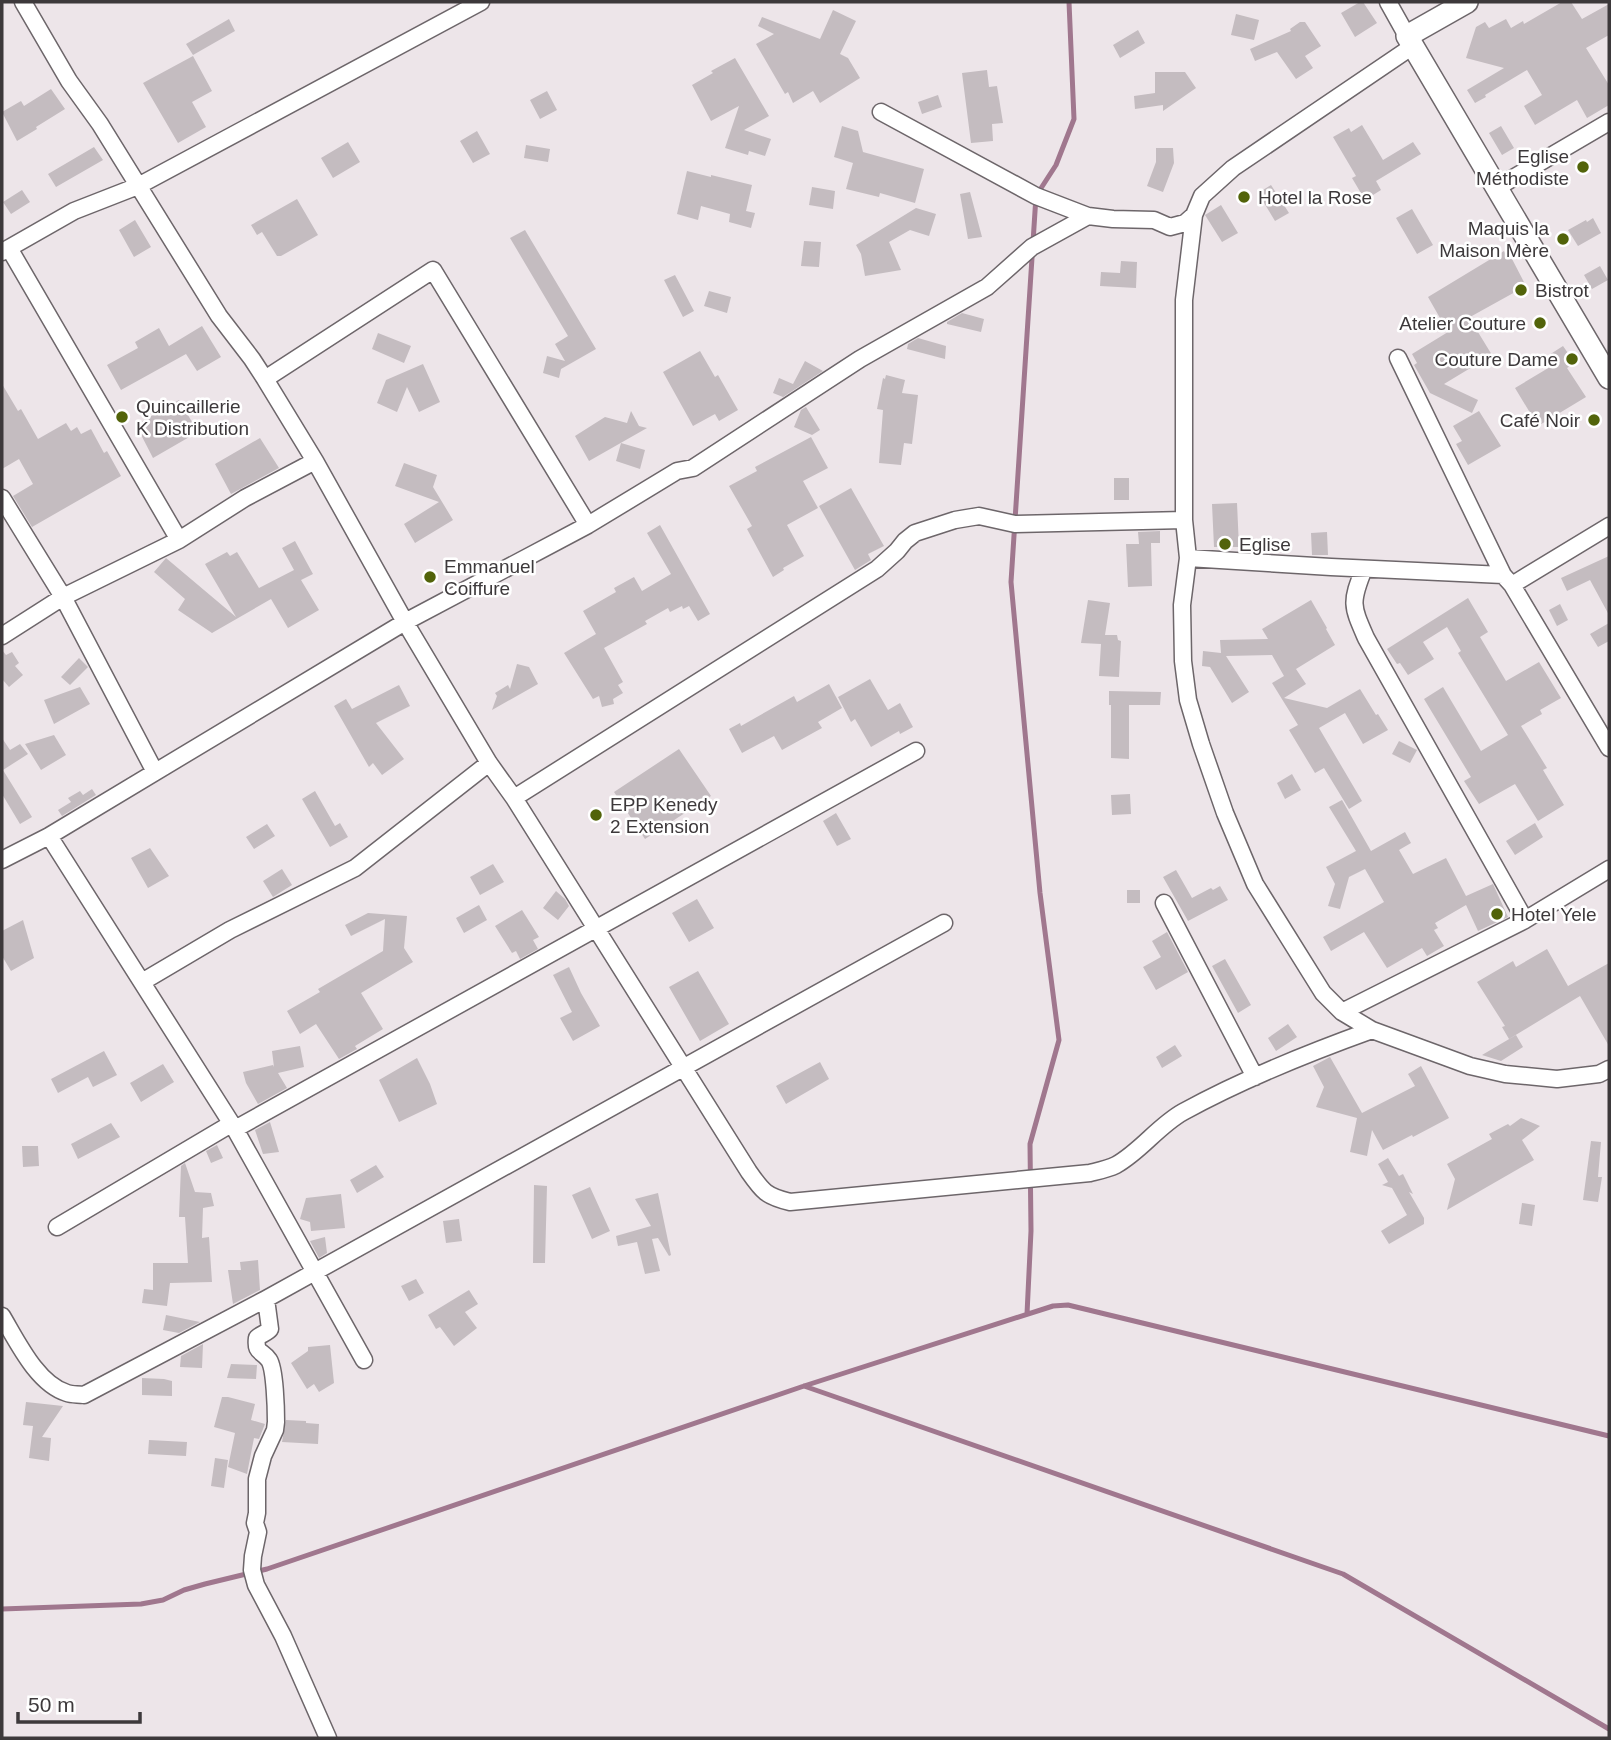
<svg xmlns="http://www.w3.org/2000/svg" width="1611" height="1740" viewBox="0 0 1611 1740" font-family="Helvetica,sans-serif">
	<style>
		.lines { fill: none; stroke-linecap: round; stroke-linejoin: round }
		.stream { stroke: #a0778e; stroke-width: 5 }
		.building { fill: #c4bcc0 }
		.minor-casing { stroke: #6d666a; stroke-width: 19 }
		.tertiary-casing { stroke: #6d666a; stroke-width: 24 }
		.minor { stroke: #fff; stroke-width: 16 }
		.tertiary { stroke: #fff; stroke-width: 21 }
		.poi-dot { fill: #52630a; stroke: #fff; stroke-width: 2.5 }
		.labels { text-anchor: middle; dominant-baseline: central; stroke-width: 5; stroke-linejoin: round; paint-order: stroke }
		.poi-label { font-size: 19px; fill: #3d393b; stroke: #fff; text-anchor: start }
	</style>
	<rect width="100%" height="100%" fill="#ede5e9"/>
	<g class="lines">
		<path class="stream" d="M 1027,1314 L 1031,1231 L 1030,1144 L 1059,1040 L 1040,893 L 1011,582 L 1036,196 L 1056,165 L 1074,119 L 1069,2
			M 804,1386 L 1343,1574 L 1609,1729
			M 2,1609 L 141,1604 L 163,1600 L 184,1590 L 205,1584 L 267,1569 L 804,1386 L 1053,1306 L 1068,1305 L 1609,1436"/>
	</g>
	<path class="building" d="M 1360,2 L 1363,2 L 1377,23 L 1355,37 L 1341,13 Z
		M 1562,2 L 1571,2 L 1582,19 L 1609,4 L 1609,35 L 1586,48 L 1609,85 L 1609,105 L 1587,118 L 1577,100 L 1535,125 L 1524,106 L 1542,95 L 1527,70 L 1485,95 L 1486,97 L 1475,103 L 1467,90 L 1504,68 L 1466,58 L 1476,27 L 1485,22 L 1489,28 L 1506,19 L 1511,28 L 1523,21 L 1524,24 Z
		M 833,10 L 856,21 L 840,54 L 848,58 L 860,78 L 820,103 L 813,91 L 793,103 L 788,92 L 785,94 L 756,44 L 774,34 L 758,26 L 762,17 L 820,39 Z
		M 1236,14 L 1259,20 L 1254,40 L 1231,35 Z
		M 229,19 L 235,31 L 193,55 L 186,44 Z
		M 1300,22 L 1305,22 L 1321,46 L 1305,56 L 1313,68 L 1296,79 L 1277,52 L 1255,61 L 1250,49 L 1291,31 L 1290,29 Z
		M 1138,30 L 1145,43 L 1120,58 L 1113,45 Z
		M 193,56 L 212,91 L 192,102 L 206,127 L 178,143 L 143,83 Z
		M 735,58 L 769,116 L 744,130 L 771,139 L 765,156 L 749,151 L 748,155 L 725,148 L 739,106 L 711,121 L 692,85 L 713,73 L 711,71 Z
		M 987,70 L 989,87 L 997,86 L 1003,123 L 992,124 L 993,141 L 971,143 L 962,73 Z
		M 1155,72 L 1185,72 L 1196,88 L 1163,111 L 1163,105 L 1135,109 L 1134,96 L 1155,93 Z
		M 51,89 L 65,109 L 36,127 L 37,129 L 17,141 L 2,112 L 21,101 L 24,106 Z
		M 547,91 L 557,110 L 540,119 L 530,100 Z
		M 938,95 L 942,107 L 922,114 L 918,102 Z
		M 1362,125 L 1383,160 L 1413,142 L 1421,154 L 1376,181 L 1381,190 L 1365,200 L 1352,178 L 1356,176 L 1333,137 L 1349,128 L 1351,132 Z
		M 842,126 L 858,131 L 863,152 L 924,169 L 915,203 L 880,193 L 879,197 L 846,189 L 853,163 L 834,157 Z
		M 1501,126 L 1514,148 L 1502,155 L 1489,133 Z
		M 477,131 L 490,154 L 473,163 L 460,141 Z
		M 348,142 L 360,162 L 333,178 L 321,158 Z
		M 526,145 L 550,149 L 548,162 L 524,158 Z
		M 94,147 L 103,160 L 56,187 L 48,174 Z
		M 1156,148 L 1173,148 L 1174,163 L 1163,192 L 1147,186 L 1156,162 Z
		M 687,171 L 711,177 L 711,175 L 752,185 L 746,211 L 755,213 L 751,228 L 729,222 L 730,214 L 701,206 L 698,220 L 677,214 Z
		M 1271,185 L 1289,213 L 1275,221 L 1258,193 Z
		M 812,187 L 835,191 L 833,209 L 809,205 Z
		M 22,190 L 30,202 L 11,214 L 3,202 Z
		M 970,192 L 982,237 L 968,239 L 960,194 Z
		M 297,199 L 318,235 L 281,256 L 277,256 L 262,232 L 257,235 L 251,225 Z
		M 1221,205 L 1238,233 L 1222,242 L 1205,215 Z
		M 916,208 L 936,214 L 929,236 L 910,230 L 889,242 L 901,270 L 865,276 L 861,254 L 856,245 Z
		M 1412,209 L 1433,245 L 1417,254 L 1396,218 Z
		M 1593,218 L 1601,233 L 1578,246 L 1568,230 L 1586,220 L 1587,222 Z
		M 135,220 L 151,247 L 134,257 L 119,230 Z
		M 525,230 L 596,349 L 561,369 L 559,378 L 543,373 L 547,356 L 565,361 L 555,344 L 568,336 L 510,238 Z
		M 804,241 L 821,242 L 819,267 L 801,266 Z
		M 1504,251 L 1508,259 L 1511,257 L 1526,286 L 1470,317 L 1471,319 L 1470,319 L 1492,355 L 1444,384 L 1478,400 L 1472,413 L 1430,393 L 1414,365 L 1417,363 L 1412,354 L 1448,332 L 1428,297 Z
		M 1121,261 L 1137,262 L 1136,288 L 1100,286 L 1101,272 L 1120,273 Z
		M 1600,266 L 1608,280 L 1592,289 L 1584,275 Z
		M 675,275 L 694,311 L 683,317 L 664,280 Z
		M 709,291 L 731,297 L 727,313 L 704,306 Z
		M 962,313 L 984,319 L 981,332 L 947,324 L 947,322 Z
		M 202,326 L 221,357 L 197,371 L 186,354 L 121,390 L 107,365 L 138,348 L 135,342 L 159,328 L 169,346 Z
		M 378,333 L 411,346 L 404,363 L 372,349 Z
		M 918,338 L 946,346 L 945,359 L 907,349 L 908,344 Z
		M 1563,346 L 1575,363 L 1567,368 L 1586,397 L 1538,426 L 1515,388 L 1555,364 L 1549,355 Z
		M 700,351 L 715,377 L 718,375 L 738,410 L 719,421 L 715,414 L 693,426 L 663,372 Z
		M 805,361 L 823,371 L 783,397 L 773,393 L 779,378 L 793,384 Z
		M 423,364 L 440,402 L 419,412 L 407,387 L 397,412 L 377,403 L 386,380 Z
		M 886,375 L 905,380 L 902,393 L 918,395 L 912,444 L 904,443 L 901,465 L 879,463 L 883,410 L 877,409 L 883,378 L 885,379 Z
		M 2,384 L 18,411 L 21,409 L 38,439 L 66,423 L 71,431 L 77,427 L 81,434 L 91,429 L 104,453 L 107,451 L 121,476 L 32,527 L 13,496 L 33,484 L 19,459 L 2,469 Z
		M 179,400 L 198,432 L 153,458 L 136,425 Z
		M 806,407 L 820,430 L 812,435 L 794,427 L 801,410 Z
		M 631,411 L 639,426 L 647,428 L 589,461 L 575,436 L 605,417 L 627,423 Z
		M 1479,411 L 1501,446 L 1468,465 L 1456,444 L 1462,441 L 1453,426 Z
		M 811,437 L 828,468 L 803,481 L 818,508 L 787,525 L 804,556 L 783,568 L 784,570 L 773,577 L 747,529 L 752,526 L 729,486 L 757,471 L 755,467 Z
		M 260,438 L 279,468 L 231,494 L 215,464 Z
		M 621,443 L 645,450 L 640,469 L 616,461 Z
		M 404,463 L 437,475 L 433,487 L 453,520 L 415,543 L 404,524 L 439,502 L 395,486 Z
		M 1114,478 L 1129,478 L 1129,500 L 1114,500 Z
		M 851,488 L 884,546 L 868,554 L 871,560 L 855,570 L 819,506 Z
		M 1237,503 L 1239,547 L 1214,547 L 1212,504 Z
		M 660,525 L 710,614 L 698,621 L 689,606 L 683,609 L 682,606 L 670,612 L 668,608 L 645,621 L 647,624 L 604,648 L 623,682 L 618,685 L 623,693 L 613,699 L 614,704 L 602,707 L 599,696 L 593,699 L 564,653 L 596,634 L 583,611 L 616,592 L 614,588 L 634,577 L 642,591 L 671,574 L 647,533 Z
		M 1160,531 L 1160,543 L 1151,543 L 1152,586 L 1128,587 L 1126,544 L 1139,544 L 1138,532 Z
		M 1327,532 L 1328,555 L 1312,555 L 1311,533 Z
		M 295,541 L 313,574 L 301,580 L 319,610 L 288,628 L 271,599 L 212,633 L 178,610 L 185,599 L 154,572 L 166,558 L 236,617 L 205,564 L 227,552 L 230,556 L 237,552 L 259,588 L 294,570 L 282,548 Z
		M 1609,556 L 1609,615 L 1590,580 L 1567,591 L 1561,578 Z
		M 1468,598 L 1488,632 L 1480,637 L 1506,681 L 1539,662 L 1561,698 L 1540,710 L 1542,714 L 1521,726 L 1547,768 L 1543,770 L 1564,805 L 1538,821 L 1515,784 L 1479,804 L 1464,781 L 1471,777 L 1424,699 L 1443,687 L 1481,751 L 1508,735 L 1458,653 L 1461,651 L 1447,627 L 1423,642 L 1434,659 L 1408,675 L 1400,663 L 1397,664 L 1387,649 Z
		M 1088,600 L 1110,603 L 1105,635 L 1117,635 L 1118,640 L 1121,641 L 1119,677 L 1099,676 L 1101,644 L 1081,643 Z
		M 1311,600 L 1327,628 L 1326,629 L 1335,645 L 1296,669 L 1306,684 L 1284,698 L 1327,708 L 1360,689 L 1376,715 L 1378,714 L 1388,730 L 1363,744 L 1345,713 L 1319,728 L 1362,801 L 1349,809 L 1324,768 L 1315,773 L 1289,730 L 1298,725 L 1272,683 L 1284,676 L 1272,655 L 1226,656 L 1249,692 L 1232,703 L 1210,667 L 1202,666 L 1203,651 L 1221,653 L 1220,640 L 1268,639 L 1262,629 Z
		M 1560,604 L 1568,620 L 1557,626 L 1549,610 Z
		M 1609,623 L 1609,641 L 1598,647 L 1590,634 Z
		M 2,650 L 6,655 L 12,652 L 19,663 L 15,666 L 23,675 L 9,687 L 2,679 Z
		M 79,658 L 88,667 L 70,685 L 61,677 Z
		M 517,664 L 529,667 L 538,684 L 492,710 L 497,696 L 495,693 L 508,685 L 510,689 Z
		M 870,679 L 888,710 L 900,703 L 913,727 L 900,734 L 899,731 L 871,747 L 855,719 L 851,722 L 838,697 Z
		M 829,684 L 842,708 L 818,722 L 822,728 L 782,750 L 774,736 L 742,753 L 729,729 L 740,723 L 741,726 L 794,696 L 797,702 Z
		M 399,685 L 410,706 L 376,723 L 404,759 L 382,775 L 373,763 L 369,767 L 334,706 L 346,699 L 352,709 Z
		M 80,687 L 90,704 L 54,724 L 44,700 Z
		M 1109,691 L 1161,692 L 1160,705 L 1129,705 L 1129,759 L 1111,758 L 1111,705 L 1109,705 Z
		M 54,735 L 66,755 L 41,770 L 25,744 Z
		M 2,738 L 10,750 L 20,744 L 28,754 L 3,770 L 32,817 L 20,824 L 2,794 Z
		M 1399,741 L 1417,750 L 1410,763 L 1392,754 Z
		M 679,749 L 711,796 L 645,839 L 614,792 Z
		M 1292,774 L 1301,790 L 1285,799 L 1277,783 Z
		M 92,789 L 96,795 L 62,816 L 58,810 L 71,802 L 68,798 L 80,791 L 83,795 Z
		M 315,791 L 335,826 L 340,823 L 348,837 L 330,847 L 302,799 Z
		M 1130,794 L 1131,814 L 1112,815 L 1111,795 Z
		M 1342,800 L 1371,851 L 1405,832 L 1411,843 L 1399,850 L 1413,874 L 1446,858 L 1466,896 L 1493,884 L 1508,917 L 1478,931 L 1466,905 L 1435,923 L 1438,928 L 1434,930 L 1444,946 L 1427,956 L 1422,948 L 1387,968 L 1364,932 L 1331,951 L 1323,937 L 1384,902 L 1365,869 L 1349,877 L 1340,909 L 1328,906 L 1335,884 L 1326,867 L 1356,851 L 1329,807 Z
		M 836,813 L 851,839 L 837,846 L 823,821 Z
		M 1535,823 L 1543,837 L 1515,855 L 1506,841 Z
		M 267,824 L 275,836 L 254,849 L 246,837 Z
		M 150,848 L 169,876 L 148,888 L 131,858 Z
		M 493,864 L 504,882 L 480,895 L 470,877 Z
		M 282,869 L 292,885 L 273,897 L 263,881 Z
		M 1176,870 L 1192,898 L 1211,888 L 1213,890 L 1220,886 L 1228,900 L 1188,921 L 1163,877 Z
		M 1127,890 L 1140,890 L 1140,903 L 1127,903 Z
		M 556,891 L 565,899 L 569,906 L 558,920 L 543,908 Z
		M 697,899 L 714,928 L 689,942 L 672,913 Z
		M 479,905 L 487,920 L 464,933 L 456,918 Z
		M 522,910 L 539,937 L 533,940 L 538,949 L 520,959 L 516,951 L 512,953 L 495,926 Z
		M 368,913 L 407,916 L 404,948 L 413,962 L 361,993 L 383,1029 L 355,1046 L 357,1049 L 339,1059 L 316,1024 L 300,1034 L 287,1011 L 320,992 L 318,989 L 383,951 L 385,919 L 351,936 L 345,925 Z
		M 23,920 L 34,958 L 11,971 L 2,956 L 2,931 Z
		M 1167,932 L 1188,972 L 1156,990 L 1143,967 L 1161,957 L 1152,941 Z
		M 1547,949 L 1568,986 L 1609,963 L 1609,1046 L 1580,996 L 1509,1039 L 1502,1027 L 1505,1026 L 1477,982 L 1513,961 L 1516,967 Z
		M 1225,959 L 1251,1005 L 1238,1013 L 1212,966 Z
		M 569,967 L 581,993 L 600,1026 L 573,1041 L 560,1018 L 572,1012 L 553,975 Z
		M 698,971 L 729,1024 L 700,1041 L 669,987 Z
		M 1288,1024 L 1297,1037 L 1276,1051 L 1268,1038 Z
		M 1516,1035 L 1523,1047 L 1501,1061 L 1482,1055 Z
		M 1175,1045 L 1182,1056 L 1162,1068 L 1156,1057 Z
		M 300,1046 L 304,1067 L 278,1073 L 287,1088 L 258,1104 L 246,1083 L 243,1072 L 273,1065 L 274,1067 L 272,1051 Z
		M 104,1051 L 117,1075 L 93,1087 L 88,1077 L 58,1093 L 51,1079 Z
		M 1330,1057 L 1362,1113 L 1415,1086 L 1408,1074 L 1421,1066 L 1449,1118 L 1413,1137 L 1412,1135 L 1383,1150 L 1372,1130 L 1367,1156 L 1350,1152 L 1357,1118 L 1316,1107 L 1324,1087 L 1313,1066 Z
		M 417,1058 L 430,1084 L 437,1104 L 399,1122 L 379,1080 Z
		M 820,1062 L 829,1079 L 786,1104 L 776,1086 Z
		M 163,1064 L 174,1082 L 141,1102 L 130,1083 Z
		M 1521,1118 L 1540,1126 L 1522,1140 L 1534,1160 L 1447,1210 L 1455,1179 L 1447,1164 L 1492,1139 L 1489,1134 L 1508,1124 L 1510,1126 Z
		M 270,1122 L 279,1152 L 263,1154 L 255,1130 Z
		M 111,1123 L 120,1137 L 78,1159 L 71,1144 Z
		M 1591,1141 L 1601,1142 L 1598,1177 L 1602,1177 L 1598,1202 L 1583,1200 Z
		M 217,1145 L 223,1158 L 211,1163 L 206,1151 Z
		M 22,1146 L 38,1146 L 39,1166 L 23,1167 Z
		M 1388,1158 L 1399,1176 L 1403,1174 L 1413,1194 L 1409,1192 L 1424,1218 L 1424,1224 L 1389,1244 L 1381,1231 L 1407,1215 L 1392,1188 L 1382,1185 L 1388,1182 L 1378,1164 Z
		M 185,1163 L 195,1192 L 211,1193 L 214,1206 L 203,1208 L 202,1238 L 209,1237 L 212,1282 L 170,1283 L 167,1306 L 142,1303 L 144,1289 L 153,1290 L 153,1263 L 188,1263 L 185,1217 L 179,1217 L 181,1166 Z
		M 376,1165 L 384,1177 L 357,1193 L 350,1180 Z
		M 534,1185 L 547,1186 L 545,1263 L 533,1263 Z
		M 590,1187 L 610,1231 L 592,1239 L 572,1195 Z
		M 658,1193 L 671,1255 L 669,1256 L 658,1238 L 652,1239 L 660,1271 L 645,1274 L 637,1242 L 618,1246 L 616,1236 L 651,1226 L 635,1199 Z
		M 341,1194 L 345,1228 L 311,1231 L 310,1222 L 300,1219 L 306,1198 Z
		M 1522,1203 L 1535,1205 L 1532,1226 L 1519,1224 Z
		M 459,1219 L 462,1241 L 446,1243 L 443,1221 Z
		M 325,1237 L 327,1253 L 319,1258 L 310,1241 Z
		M 258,1260 L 260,1290 L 233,1304 L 228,1270 L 241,1270 L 240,1262 Z
		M 416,1279 L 424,1293 L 409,1301 L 401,1286 Z
		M 469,1290 L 478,1304 L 465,1312 L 477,1328 L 454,1346 L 440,1327 L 436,1329 L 428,1315 Z
		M 166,1315 L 200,1322 L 179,1333 L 163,1330 Z
		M 203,1344 L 202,1368 L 180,1367 L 181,1356 Z
		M 330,1345 L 334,1383 L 319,1392 L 314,1384 L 307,1389 L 291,1363 L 308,1351 L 308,1347 Z
		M 231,1364 L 257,1365 L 256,1379 L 227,1378 Z
		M 142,1378 L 164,1379 L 172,1381 L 172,1396 L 142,1395 Z
		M 222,1397 L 228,1397 L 255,1404 L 251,1420 L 265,1424 L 259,1439 L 254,1438 L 247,1474 L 228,1467 L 235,1433 L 214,1427 Z
		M 26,1402 L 63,1406 L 42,1437 L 51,1438 L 49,1461 L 29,1458 L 33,1426 L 23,1425 Z
		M 286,1420 L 306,1421 L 306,1423 L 319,1424 L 318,1444 L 282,1442 Z
		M 149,1440 L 187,1442 L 186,1456 L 148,1454 Z
		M 215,1458 L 228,1460 L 224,1488 L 211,1486 Z"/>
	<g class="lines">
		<defs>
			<path id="minor" d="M 23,2 L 69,81 L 100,124 L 219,316 L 252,359 L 265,379 L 315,461 L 405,622 L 489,763 L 514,798 L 749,1172 C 763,1192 766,1196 790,1202 L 1090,1173 C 1098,1171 1108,1169 1116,1165 C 1141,1151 1158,1126 1183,1112 C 1243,1079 1308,1053 1372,1030
				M 1388,2 L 1407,36
				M 1413,46 L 1233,168 L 1202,196 L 1194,215 L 1184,300 L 1184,520 L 1188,558 L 1182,605 L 1183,661 L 1188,700 L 1201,744 L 1225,813 L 1255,884 L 1323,993 L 1342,1012 L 1372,1030 L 1470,1066 L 1505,1074 L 1557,1079 L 1599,1074 L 1609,1069
				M 881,112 L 1036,196 L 1088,216 L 1113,219 L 1154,220 L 1170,227 L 1185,223 L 1194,215
				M 1496,188 L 1609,122
				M 9,248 L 179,540
				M 2,252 L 74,211 L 138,186 L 481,2
				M 1398,358 L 1503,575 L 1512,585 L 1609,748
				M 265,379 L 433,270 L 588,525
				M 2,498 L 63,597 L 155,772
				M 1188,558 L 1331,567 L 1503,575
				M 1364,569 C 1350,603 1352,606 1366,638 L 1525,920
				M 1512,585 L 1609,526
				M 2,636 L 63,597 L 179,540 L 245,498 L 315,461
				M 514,798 L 877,569 L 897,551 L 905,541 L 915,533 L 955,520 L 979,516 L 1015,524 L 1184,520
				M 49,836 L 235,1129 L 916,751
				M 2,860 L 49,836 L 405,622 L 588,525 L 677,471 L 693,468 L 860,359 L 987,287 L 1032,247 L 1088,216
				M 1164,903 L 1255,1077
				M 142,982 L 230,930 L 355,868 L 489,763
				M 1342,1012 L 1525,920 L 1609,869
				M 235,1129 L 364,1360
				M 57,1227 L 231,1124
				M 266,1299 L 270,1329 C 267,1333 261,1334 257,1338 C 255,1354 262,1350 269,1360 C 275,1369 276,1410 276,1422 L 275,1430 L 263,1456 L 257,1479 L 257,1513 L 255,1523 L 258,1532 L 253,1556 L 252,1570 L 256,1585 L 283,1636 L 328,1738
				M 2,1316 C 17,1341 37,1384 67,1393 C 72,1395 78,1394 84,1395 L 266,1299 L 944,923"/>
			<path id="tertiary" d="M 1467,2 L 1407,36 L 1609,378"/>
		</defs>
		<use href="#minor" class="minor-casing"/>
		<use href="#tertiary" class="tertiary-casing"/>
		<use href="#minor" class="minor"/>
		<use href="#tertiary" class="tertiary"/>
	</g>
	<g class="poi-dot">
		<circle cx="1583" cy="167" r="7"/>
		<circle cx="1244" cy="197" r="7"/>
		<circle cx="1563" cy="239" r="7"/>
		<circle cx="1521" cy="290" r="7"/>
		<circle cx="1540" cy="323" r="7"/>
		<circle cx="1572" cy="359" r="7"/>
		<circle cx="122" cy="417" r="7"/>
		<circle cx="1594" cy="420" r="7"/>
		<circle cx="1225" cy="544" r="7"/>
		<circle cx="430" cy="577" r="7"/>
		<circle cx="596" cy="815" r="7"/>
		<circle cx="1497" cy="914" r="7"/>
	</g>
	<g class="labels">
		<g class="poi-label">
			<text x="1569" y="156" text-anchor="end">Eglise<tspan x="1569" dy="22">Méthodiste</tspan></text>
			<text x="1258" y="197">Hotel la Rose</text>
			<text x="1549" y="228" text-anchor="end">Maquis la<tspan x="1549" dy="22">Maison Mère</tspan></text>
			<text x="1535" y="290">Bistrot</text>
			<text x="1526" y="323" text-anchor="end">Atelier Couture</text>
			<text x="1558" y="359" text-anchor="end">Couture Dame</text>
			<text x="136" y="406">Quincaillerie<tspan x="136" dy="22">K Distribution</tspan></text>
			<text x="1580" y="420" text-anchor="end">Café Noir</text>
			<text x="1239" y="544">Eglise</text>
			<text x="444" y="566">Emmanuel<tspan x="444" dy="22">Coiffure</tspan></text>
			<text x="610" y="804">EPP Kenedy<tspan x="610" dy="22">2 Extension</tspan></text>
			<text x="1511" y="914">Hotel Yele</text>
		</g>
	</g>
	<rect width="1611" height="1740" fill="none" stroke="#3d393b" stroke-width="7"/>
	<path d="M18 1712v10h122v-10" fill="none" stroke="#3d393b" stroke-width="3.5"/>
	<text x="28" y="1712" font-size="21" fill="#3d393b" stroke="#ffffff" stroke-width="5" paint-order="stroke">50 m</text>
</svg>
